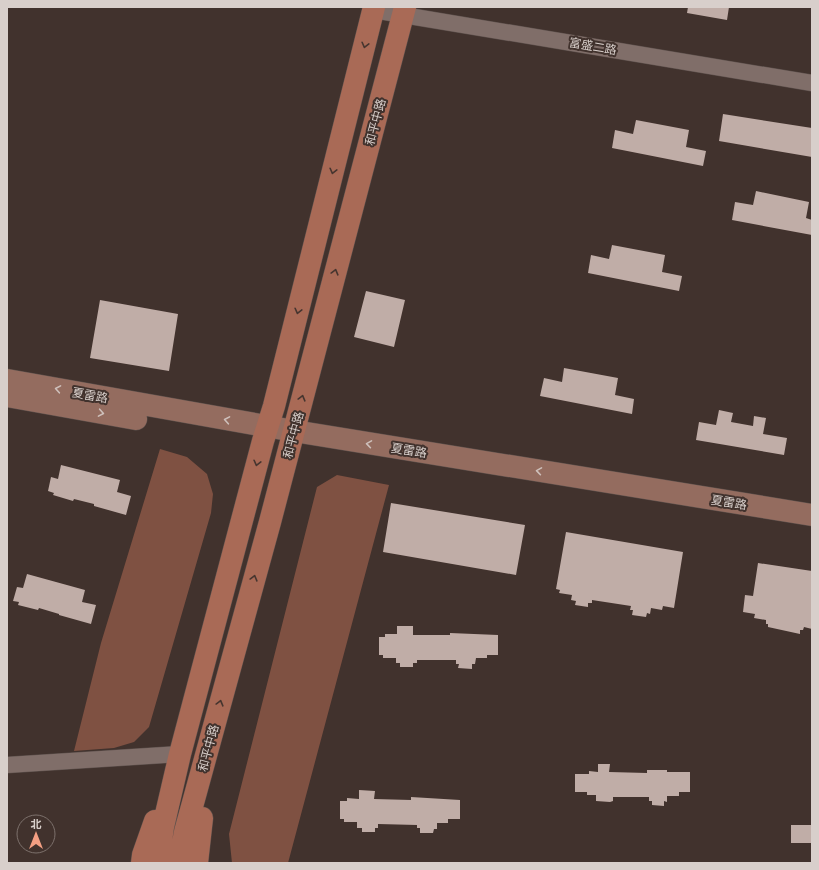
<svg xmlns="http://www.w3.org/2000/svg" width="819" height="870" viewBox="0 0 819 870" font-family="'Noto Serif','Noto Sans SC',serif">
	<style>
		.green { fill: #7f5142 }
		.building { fill: #c0ada7 }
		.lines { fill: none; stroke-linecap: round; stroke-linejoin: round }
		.street-casing { stroke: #5c504c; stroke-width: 17 }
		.secondary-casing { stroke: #5c504c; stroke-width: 23 }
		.primary-casing { stroke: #5c504c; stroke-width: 23 }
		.street { stroke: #806e69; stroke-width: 16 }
		.secondary { stroke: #946c5f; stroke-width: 22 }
		.primary { stroke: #a96a56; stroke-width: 22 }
		.oneway { stroke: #46352f }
		.oneway2 { stroke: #cec0bb }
		.labels { text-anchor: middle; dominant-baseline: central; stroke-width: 4; stroke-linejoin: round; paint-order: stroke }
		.street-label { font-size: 12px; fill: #d8cfcb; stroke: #41322d }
	</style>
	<rect width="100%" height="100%" fill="#41322d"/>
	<path class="green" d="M 160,449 L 187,457 L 207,474 L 213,494 L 211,513 L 149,727 L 134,742 L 114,748 L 74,751 L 101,643 Z
		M 337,475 L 389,485 L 288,863 L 232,863 L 229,834 L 317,487 Z"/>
	<path class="building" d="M 688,7 L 729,7 L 727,20 L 687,13 Z
		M 723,114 L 812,128 L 812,157 L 719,141 Z
		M 636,120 L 689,130 L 686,147 L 706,151 L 703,166 L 612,148 L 615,130 L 633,134 Z
		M 756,191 L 809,202 L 806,218 L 812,220 L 812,235 L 732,220 L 735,202 L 753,205 Z
		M 612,245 L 665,255 L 662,272 L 682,276 L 679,291 L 588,273 L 591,255 L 609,259 Z
		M 366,291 L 405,300 L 394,347 L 354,337 Z
		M 100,300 L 178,314 L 169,371 L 90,358 Z
		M 564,368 L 618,378 L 615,395 L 634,399 L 632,414 L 540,396 L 544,378 L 562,382 Z
		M 719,410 L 733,413 L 731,422 L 753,426 L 754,416 L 766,418 L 763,434 L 787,438 L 784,455 L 696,440 L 699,422 L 716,425 Z
		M 61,465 L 120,480 L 117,492 L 131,496 L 126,515 L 94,506 L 94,504 L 74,499 L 73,501 L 53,495 L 54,493 L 48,491 L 51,477 L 58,479 Z
		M 391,503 L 525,525 L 516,575 L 383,552 Z
		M 566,532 L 683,552 L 674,608 L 663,606 L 662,610 L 651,608 L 650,614 L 647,613 L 646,617 L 632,615 L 633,610 L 630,610 L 631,606 L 592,600 L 592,603 L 588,603 L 588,607 L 575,605 L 576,601 L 571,600 L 572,595 L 559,593 L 560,590 L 556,589 Z
		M 758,563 L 812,571 L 812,629 L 804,627 L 803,630 L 800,630 L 800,634 L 768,627 L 768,624 L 766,624 L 766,620 L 754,618 L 755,614 L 743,612 L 745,595 L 753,596 Z
		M 27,574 L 85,590 L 82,602 L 96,605 L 91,624 L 59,615 L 59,614 L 39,608 L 38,610 L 18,605 L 19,602 L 13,601 L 17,587 L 23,588 Z
		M 397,626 L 413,626 L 413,635 L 450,635 L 450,633 L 498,635 L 498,655 L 487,655 L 487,658 L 476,658 L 475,664 L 472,664 L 472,669 L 458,668 L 459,664 L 456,664 L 456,660 L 417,660 L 417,663 L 413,663 L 413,667 L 400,667 L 400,663 L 396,663 L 396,658 L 383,658 L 383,655 L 379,655 L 379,637 L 385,637 L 385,634 L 397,634 Z
		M 598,764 L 610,764 L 609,772 L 647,773 L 647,770 L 667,770 L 667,772 L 690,772 L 690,792 L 679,792 L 679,796 L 667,796 L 667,802 L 664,801 L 664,806 L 652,805 L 652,801 L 649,801 L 649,797 L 613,797 L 613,801 L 610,802 L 596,801 L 596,795 L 587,795 L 587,792 L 575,792 L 575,774 L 589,774 L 589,771 L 598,772 Z
		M 359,790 L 375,791 L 374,799 L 411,800 L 411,797 L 460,800 L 460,819 L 448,819 L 448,823 L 437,823 L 437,829 L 434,829 L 433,833 L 420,833 L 420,828 L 417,828 L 417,825 L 378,824 L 378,828 L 375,828 L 375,832 L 362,832 L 362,828 L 357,828 L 357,822 L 344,822 L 344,819 L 340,819 L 340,801 L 347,801 L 347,798 L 359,799 Z
		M 791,825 L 812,825 L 812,843 L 791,843 Z"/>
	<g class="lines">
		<defs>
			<path id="street" d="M 373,10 L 812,83
				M 7,765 L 180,754"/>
			<path id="secondary" d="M 7,380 L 294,431 L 812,515
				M 7,396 L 136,419"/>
			<path id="primary" d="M 142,863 L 143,855 L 155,821
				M 158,863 L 163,827 L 180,754 L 263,441 L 274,406 L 374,7
				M 179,863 L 185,832 L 270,522 L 405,7
				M 197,863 L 202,818"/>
		</defs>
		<use href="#street" class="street-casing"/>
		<use href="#secondary" class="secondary-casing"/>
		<use href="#primary" class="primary-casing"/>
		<use href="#street" class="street"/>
		<use href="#secondary" class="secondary"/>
		<use href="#primary" class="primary"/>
	</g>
	<defs><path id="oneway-chevron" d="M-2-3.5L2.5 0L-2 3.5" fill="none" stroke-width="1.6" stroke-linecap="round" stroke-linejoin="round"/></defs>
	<g class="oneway">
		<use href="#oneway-chevron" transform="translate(365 45) rotate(104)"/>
		<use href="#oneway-chevron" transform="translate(333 171) rotate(104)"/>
		<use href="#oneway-chevron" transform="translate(335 272) rotate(-75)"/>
		<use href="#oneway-chevron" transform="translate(298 311) rotate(104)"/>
		<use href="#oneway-chevron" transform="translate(302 398) rotate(-75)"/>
		<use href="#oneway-chevron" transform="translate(257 463) rotate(104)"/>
		<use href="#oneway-chevron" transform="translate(254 578) rotate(-75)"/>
		<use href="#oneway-chevron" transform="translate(220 703) rotate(-75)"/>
	</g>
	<g class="oneway2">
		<use href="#oneway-chevron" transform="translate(58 389) rotate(-170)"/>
		<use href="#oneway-chevron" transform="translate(101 413) rotate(10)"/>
		<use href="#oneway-chevron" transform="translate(227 420) rotate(-170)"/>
		<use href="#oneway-chevron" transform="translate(369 444) rotate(-171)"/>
		<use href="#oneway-chevron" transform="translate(539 471) rotate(-171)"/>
	</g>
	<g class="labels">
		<g class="street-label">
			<text transform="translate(593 46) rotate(10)">富盛二路</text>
			<text transform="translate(375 122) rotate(-75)">和平中路</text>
			<text transform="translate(90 395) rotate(10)">夏雷路</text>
			<text transform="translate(293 435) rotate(-75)">和平中路</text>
			<text transform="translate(409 450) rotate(9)">夏雷路</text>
			<text transform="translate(729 502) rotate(9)">夏雷路</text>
			<text transform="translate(208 748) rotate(-75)">和平中路</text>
		</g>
	</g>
	<rect width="819" height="870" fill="none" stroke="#d8cfcb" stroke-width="16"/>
	<g transform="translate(36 834)"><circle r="19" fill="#41322d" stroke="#7d716c"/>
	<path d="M0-3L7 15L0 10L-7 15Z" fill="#f39f83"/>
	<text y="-6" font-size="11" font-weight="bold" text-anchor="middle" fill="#d8cfcb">北</text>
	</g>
</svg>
